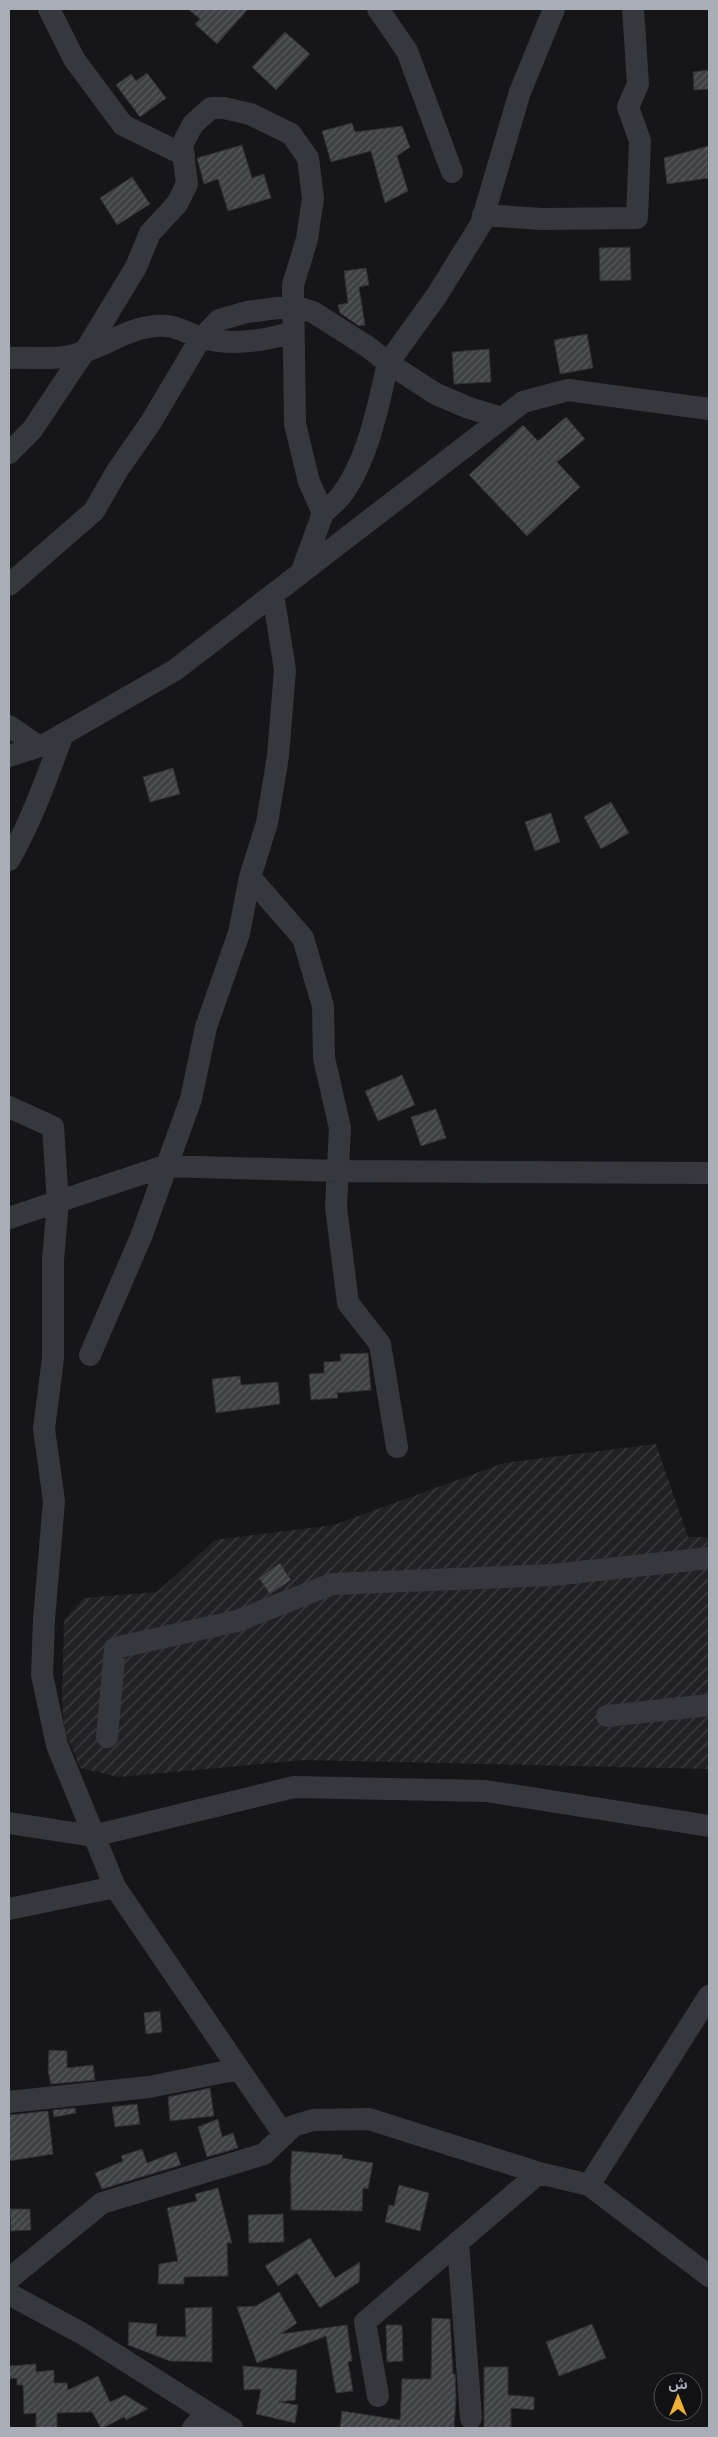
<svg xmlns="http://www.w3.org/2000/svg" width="718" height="2437" viewBox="0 0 718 2437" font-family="Roboto,'Noto Sans Arabic',sans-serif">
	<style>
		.industrial { fill: url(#industrial-furrows) }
		.building { fill: url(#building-hatch); stroke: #303034 }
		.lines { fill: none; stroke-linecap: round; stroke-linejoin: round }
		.minor { stroke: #37383d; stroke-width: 22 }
	</style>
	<defs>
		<pattern id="industrial-furrows" width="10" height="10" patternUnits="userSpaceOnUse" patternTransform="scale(1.25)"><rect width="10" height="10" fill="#222225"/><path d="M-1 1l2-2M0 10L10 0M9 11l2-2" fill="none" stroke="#3f3f43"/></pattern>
		<pattern id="building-hatch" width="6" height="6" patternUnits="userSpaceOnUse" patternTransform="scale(1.25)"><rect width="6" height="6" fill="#404145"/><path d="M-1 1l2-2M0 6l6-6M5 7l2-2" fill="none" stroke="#595a5e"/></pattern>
	</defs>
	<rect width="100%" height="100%" fill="#161618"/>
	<path class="industrial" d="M 656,1444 L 688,1537 L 709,1537 L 709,1769 L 304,1760 L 119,1777 L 80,1768 L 64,1729 L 62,1698 L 64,1620 L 84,1598 L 157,1592 L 215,1540 L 334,1525 L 504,1463 Z"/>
	<path class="building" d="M 188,9 L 248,9 L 217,44 L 195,24 L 200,19 Z
		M 285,32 L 310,54 L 276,90 L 252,67 Z
		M 709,70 L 709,89 L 694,90 L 693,72 Z
		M 147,73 L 166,98 L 140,117 L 116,85 L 131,74 L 136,81 Z
		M 352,123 L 355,132 L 402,126 L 410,147 L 397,156 L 408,191 L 385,203 L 371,151 L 331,162 L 322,131 Z
		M 242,145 L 252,178 L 264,174 L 271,198 L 228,211 L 218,179 L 204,184 L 197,158 Z
		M 709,146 L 709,178 L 667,184 L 664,158 Z
		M 132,177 L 150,204 L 117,225 L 100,198 Z
		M 630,247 L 631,280 L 600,281 L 599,248 Z
		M 366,268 L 369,285 L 359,287 L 365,325 L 359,326 L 340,313 L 338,305 L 348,303 L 344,271 Z
		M 587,334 L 593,368 L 560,374 L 554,340 Z
		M 489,349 L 491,382 L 454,384 L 452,352 Z
		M 566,417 L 585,439 L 557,462 L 580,487 L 527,536 L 469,475 L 523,425 L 538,441 Z
		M 173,768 L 180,794 L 150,802 L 143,777 Z
		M 611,802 L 629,833 L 601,849 L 584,817 Z
		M 551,813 L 560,842 L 535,851 L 525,822 Z
		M 402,1075 L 415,1105 L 378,1121 L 365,1091 Z
		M 436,1109 L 446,1138 L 421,1146 L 411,1117 Z
		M 368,1353 L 371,1390 L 337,1393 L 338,1398 L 311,1400 L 309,1374 L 324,1373 L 324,1362 L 341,1361 L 340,1354 Z
		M 240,1376 L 241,1385 L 278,1382 L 280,1404 L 216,1413 L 212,1379 Z
		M 280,1563 L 291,1580 L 270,1594 L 259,1578 Z
		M 160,2011 L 162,2032 L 146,2034 L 144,2013 Z
		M 49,2050 L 67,2051 L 67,2068 L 93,2065 L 95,2080 L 51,2084 L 48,2071 Z
		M 210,2088 L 214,2116 L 170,2121 L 168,2097 Z
		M 137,2104 L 140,2124 L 115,2127 L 112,2107 Z
		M 75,2108 L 76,2113 L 54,2117 L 53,2110 Z
		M 48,2111 L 53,2154 L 9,2161 L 9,2115 Z
		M 218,2119 L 222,2137 L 233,2133 L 238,2148 L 207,2157 L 198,2127 Z
		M 142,2149 L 147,2163 L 176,2152 L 181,2165 L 102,2189 L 95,2173 L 123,2161 L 121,2156 Z
		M 292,2151 L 343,2155 L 342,2158 L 373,2163 L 368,2189 L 363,2188 L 362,2211 L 291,2210 L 291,2182 L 290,2182 Z
		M 399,2185 L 429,2193 L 420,2231 L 385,2222 L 389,2205 L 394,2206 Z
		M 218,2188 L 232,2243 L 227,2243 L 228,2276 L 184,2277 L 184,2284 L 158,2284 L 159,2264 L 178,2261 L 167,2208 L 197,2201 L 195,2194 Z
		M 10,2209 L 30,2209 L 31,2230 L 11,2231 Z
		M 283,2214 L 284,2242 L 249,2243 L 248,2215 Z
		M 310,2238 L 335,2278 L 360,2262 L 359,2282 L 320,2308 L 297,2273 L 278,2286 L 265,2266 Z
		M 279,2292 L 297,2323 L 281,2334 L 347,2325 L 352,2361 L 348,2362 L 353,2391 L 336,2393 L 326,2336 L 257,2363 L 237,2307 L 256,2306 Z
		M 212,2307 L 212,2362 L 170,2361 L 128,2345 L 129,2322 L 157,2324 L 156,2336 L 186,2337 L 185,2308 Z
		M 432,2318 L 450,2319 L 453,2374 L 455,2374 L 456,2398 L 454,2428 L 400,2428 L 400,2425 L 400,2428 L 340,2428 L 342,2411 L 400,2420 L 402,2379 L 431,2379 Z
		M 592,2324 L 606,2358 L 559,2376 L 546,2342 Z
		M 386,2325 L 402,2325 L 403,2361 L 387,2362 Z
		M 36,2364 L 36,2372 L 54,2370 L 54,2383 L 67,2383 L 68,2390 L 98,2376 L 110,2402 L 125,2395 L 148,2409 L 126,2420 L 124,2417 L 103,2428 L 101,2428 L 92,2412 L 57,2413 L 57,2428 L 36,2428 L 36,2413 L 24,2414 L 23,2385 L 17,2385 L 17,2378 L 9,2379 L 9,2366 Z
		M 243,2366 L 297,2370 L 295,2400 L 279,2402 L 298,2405 L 295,2423 L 256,2414 L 261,2389 L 244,2390 Z
		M 484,2367 L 508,2367 L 508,2395 L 534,2397 L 534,2410 L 511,2408 L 511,2428 L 484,2428 Z"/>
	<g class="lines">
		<path class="minor" d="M 49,9 L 74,59 L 123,125 L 184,155
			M 378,9 L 407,51 L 452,172
			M 483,215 L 542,219 L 637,218 L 640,141 L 628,107 L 638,84 L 633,9
			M 9,358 C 28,357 51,360 70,356 C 104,349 131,323 167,326 C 179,327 191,335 203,338 C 233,346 264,341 293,332
			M 9,453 L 32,430 L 90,343 L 136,267 L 150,233 L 177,204 L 187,184 L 182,145 L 193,124 L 211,108 L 224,108 L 250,114 L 291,134 L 308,158 L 313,198 L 307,239 L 293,285 L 295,424 L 309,482 L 323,513 L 302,571
			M 323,513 C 328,508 335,503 340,497 C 368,461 378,406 388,363 L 436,394 L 469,408 L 502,418
			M 9,585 L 94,511 L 117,471 L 151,422 L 199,341 L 219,320 L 247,312 L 293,306 L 313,312 L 368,347 L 388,363 L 437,295 L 481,224 L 520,92 L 554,9
			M 273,594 L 285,670 L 278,756 L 267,823 L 250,877 L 303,938 L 323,1006 L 324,1058 L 340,1128 L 336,1207 L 348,1303 L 380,1344 L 397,1447
			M 9,726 L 38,746
			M 9,756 L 46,744 L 175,670 L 523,402 L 568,390 L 709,409
			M 9,860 C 32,820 47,777 63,734
			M 9,1107 L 53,1127 L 58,1203 L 53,1260 L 53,1358 L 44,1429 L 54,1501 L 44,1620 L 42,1675 L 57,1745 L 115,1887 L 284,2135
			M 9,1218 L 165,1166 L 338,1171 L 709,1173
			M 90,1355 L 141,1237 L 191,1099 L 206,1027 L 239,933 L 250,877
			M 607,1716 L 709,1705
			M 107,1737 L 115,1648 L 237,1621 L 332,1584 L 553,1575 L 709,1558
			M 9,1823 L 93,1836 L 294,1787 L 486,1791 L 709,1826
			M 9,1909 L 115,1887
			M 709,1996 L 589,2185 L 709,2276
			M 9,2102 L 149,2087 L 238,2069
			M 458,2242 L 471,2418
			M 9,2279 L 102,2203 L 264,2154 L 293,2126 L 313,2120 L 369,2119 L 539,2173 L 589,2185
			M 9,2294 L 83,2334 L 232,2428
			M 378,2396 L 365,2322 L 539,2173
			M 193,2428 L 207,2413"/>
	</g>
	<rect width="718" height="2437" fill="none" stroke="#a8adb8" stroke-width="20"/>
	<g transform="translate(678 2397)"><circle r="24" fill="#111113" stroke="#4d4f55"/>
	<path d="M0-4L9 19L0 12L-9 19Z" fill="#f2b134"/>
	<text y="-8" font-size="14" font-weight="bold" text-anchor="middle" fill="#a8adb8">ش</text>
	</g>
</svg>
